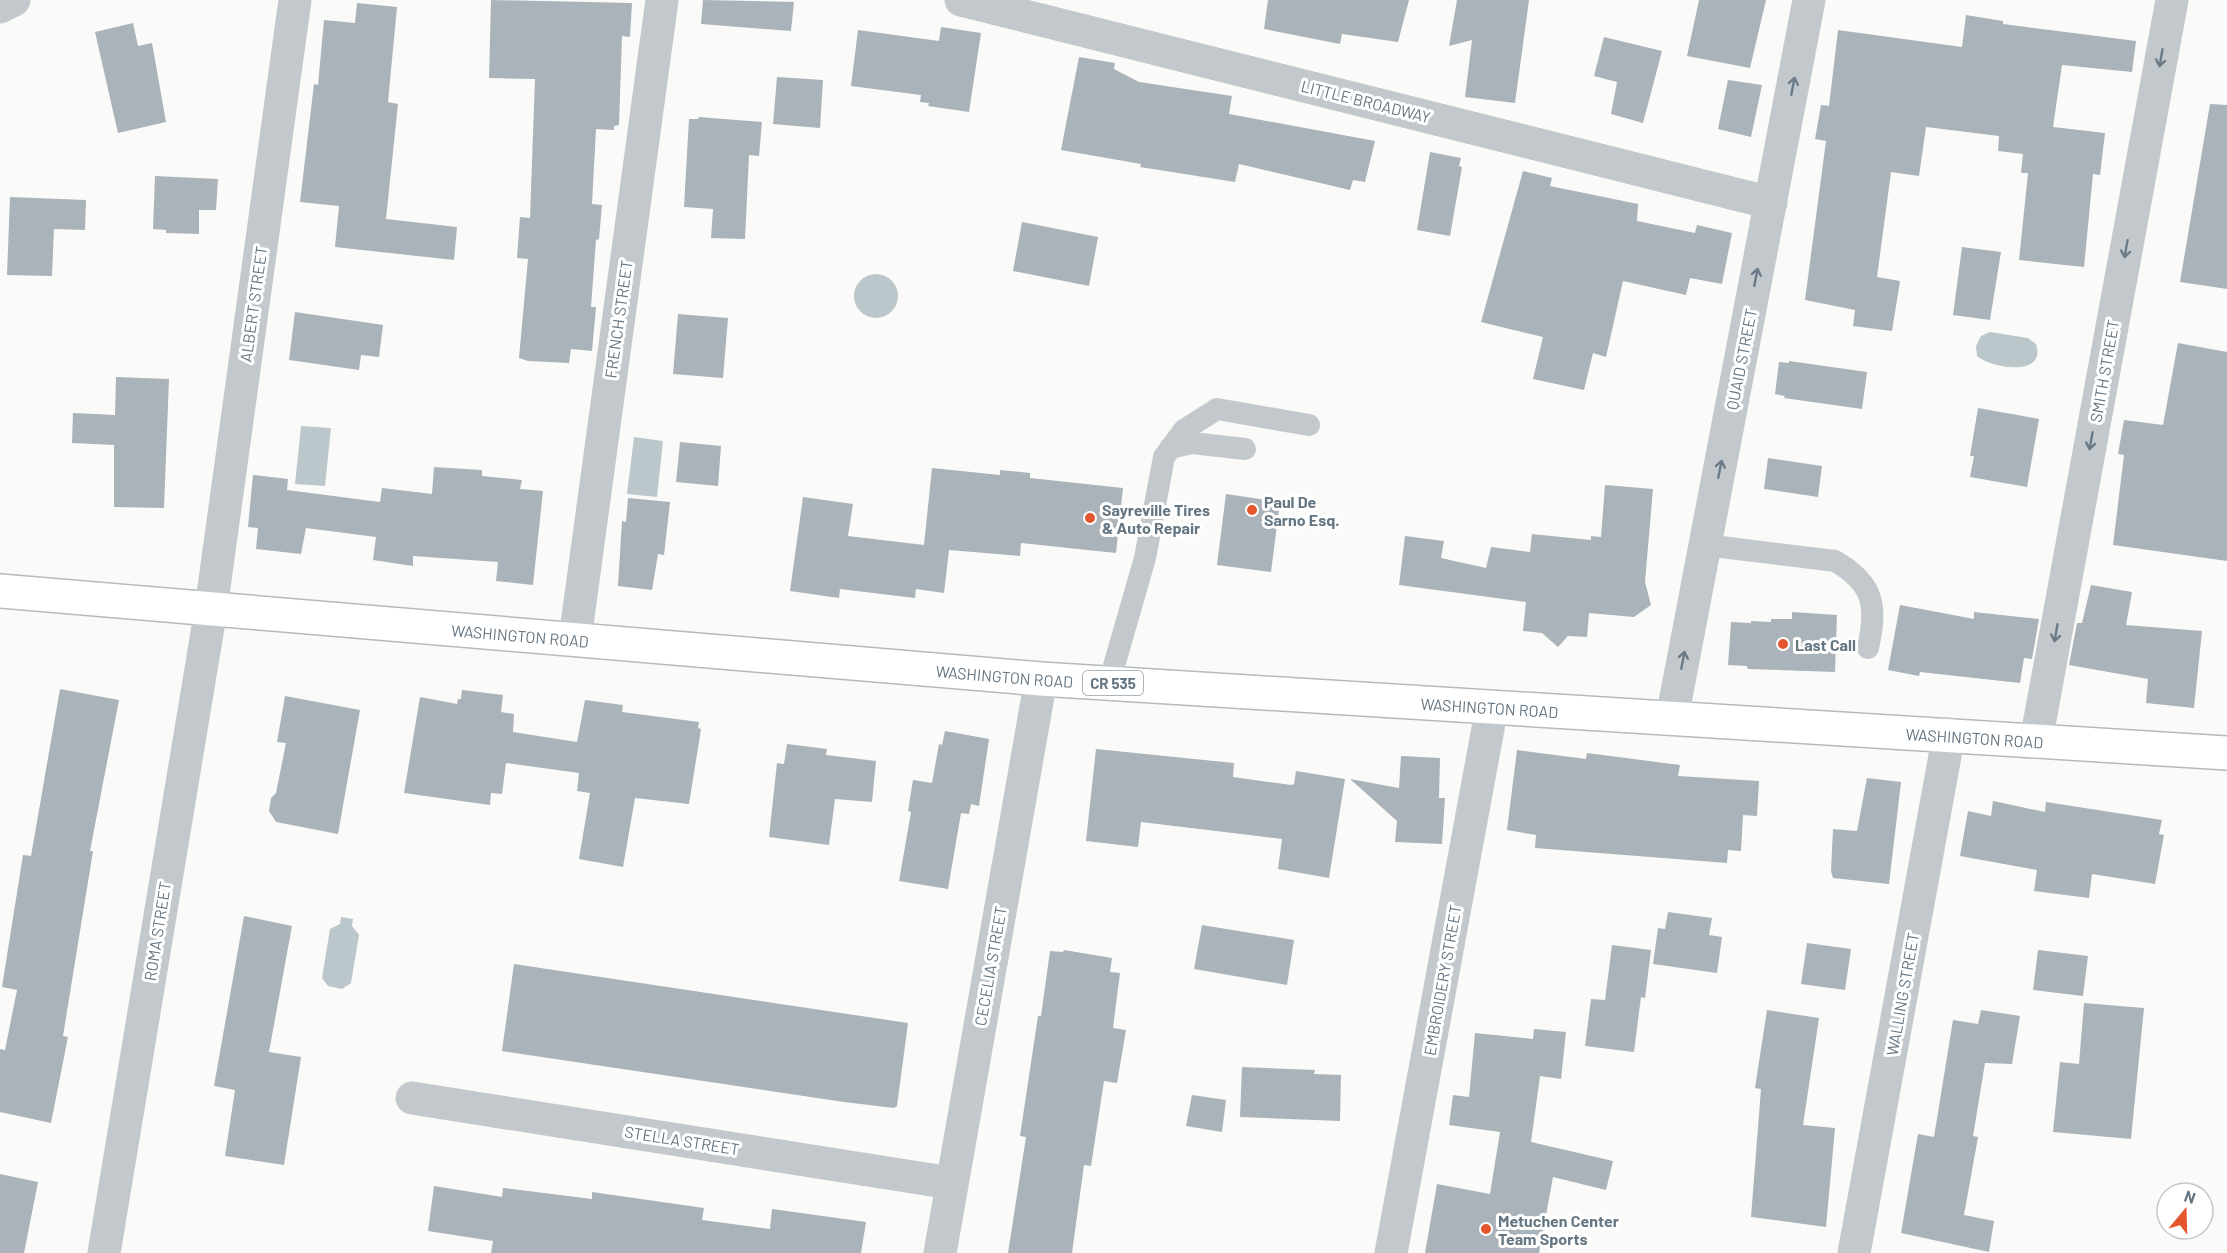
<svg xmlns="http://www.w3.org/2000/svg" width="2227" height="1253" viewBox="0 0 2227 1253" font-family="Barlow,sans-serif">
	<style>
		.water { fill: #bbc7cb }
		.building { fill: #aab3b9 }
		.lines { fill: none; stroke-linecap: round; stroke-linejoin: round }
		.primary-casing { stroke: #b5babe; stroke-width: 36 }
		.service { stroke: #c3c8cc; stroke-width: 22 }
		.minor { stroke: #c3c8cc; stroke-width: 33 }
		.primary { stroke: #fff; stroke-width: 33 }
		.oneway { stroke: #6a7a87 }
		.poi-dot { fill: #e4572e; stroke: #fff; stroke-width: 2 }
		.labels { text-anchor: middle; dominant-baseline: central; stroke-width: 6; stroke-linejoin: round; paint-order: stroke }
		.shield { fill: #fff; stroke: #939fa8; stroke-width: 1.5 }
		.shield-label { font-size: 15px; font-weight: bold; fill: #657683 }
		.street-label { font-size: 16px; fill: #657683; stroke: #fff }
		.poi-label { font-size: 16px; font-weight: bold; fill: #657683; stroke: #fff; text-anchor: start }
	</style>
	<rect width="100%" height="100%" fill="#fafaf8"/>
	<path class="water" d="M854 296a22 22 0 1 1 44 0a22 22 0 1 1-44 0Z
		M 1990,332 L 2028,338 L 2036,344 C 2047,377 1992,369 1977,356 L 1976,346 L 1981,336 Z
		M 301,426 L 331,428 L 325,486 L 295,484 Z
		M 634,437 L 663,441 L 657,497 L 627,494 Z
		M 341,917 L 353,919 L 352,926 L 359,935 L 351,983 L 342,989 L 328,986 L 322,978 L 330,929 L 340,924 Z"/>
	<path class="building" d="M 491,0 L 632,3 L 630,37 L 622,36 L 619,125 L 614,126 L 614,130 L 596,129 L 592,204 L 602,205 L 599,239 L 596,240 L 591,307 L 596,307 L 592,351 L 571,349 L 569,363 L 528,361 L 519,358 L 528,259 L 517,258 L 520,217 L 530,218 L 535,79 L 489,78 Z
		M 703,0 L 794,2 L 791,31 L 701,24 Z
		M 1268,0 L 1409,0 L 1398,42 L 1342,34 L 1340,44 L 1264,29 Z
		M 1457,0 L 1529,0 L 1515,103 L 1465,97 L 1472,40 L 1449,46 Z
		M 1699,0 L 1766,0 L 1750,68 L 1687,56 Z
		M 357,3 L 397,7 L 388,102 L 398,104 L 386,219 L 457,227 L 454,260 L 335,247 L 339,206 L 300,202 L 314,84 L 318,85 L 324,20 L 355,23 Z
		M 1966,15 L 2003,21 L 2003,24 L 2136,41 L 2132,72 L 2062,65 L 2053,127 L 2105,133 L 2100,175 L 2093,174 L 2084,267 L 2019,260 L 2028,173 L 2021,173 L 2023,154 L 1998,151 L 1999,136 L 1926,127 L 1919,176 L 1891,172 L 1877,277 L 1900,281 L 1892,331 L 1853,326 L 1855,310 L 1805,300 L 1826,141 L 1815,139 L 1821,105 L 1829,106 L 1838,30 L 1962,47 Z
		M 133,23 L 138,46 L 152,43 L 166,122 L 118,133 L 95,32 Z
		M 941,27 L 981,33 L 969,112 L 928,106 L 929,103 L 920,102 L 921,95 L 851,86 L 858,30 L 939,41 Z
		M 1604,37 L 1662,51 L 1643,123 L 1611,114 L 1617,82 L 1594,76 Z
		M 1079,57 L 1115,63 L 1114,69 L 1139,82 L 1232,96 L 1229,114 L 1375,141 L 1365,182 L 1353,180 L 1350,190 L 1239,164 L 1235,182 L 1140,167 L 1141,164 L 1061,150 Z
		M 777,77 L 823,80 L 820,128 L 773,124 Z
		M 1728,80 L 1762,85 L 1751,137 L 1718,129 Z
		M 2210,104 L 2227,105 L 2227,289 L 2180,282 Z
		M 699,117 L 762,122 L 759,156 L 749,155 L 745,239 L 711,238 L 713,209 L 684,207 L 689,119 L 698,119 Z
		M 1430,152 L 1461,158 L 1459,166 L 1462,167 L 1450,236 L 1417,230 Z
		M 1523,171 L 1552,178 L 1550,186 L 1638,204 L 1637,221 L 1695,233 L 1697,225 L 1732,233 L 1722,284 L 1690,278 L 1686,295 L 1623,281 L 1606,357 L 1593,353 L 1584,390 L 1533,379 L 1543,337 L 1481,322 Z
		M 155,176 L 218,179 L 216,210 L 199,210 L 199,234 L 166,233 L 166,230 L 153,229 Z
		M 10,197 L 86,200 L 85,230 L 54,229 L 52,276 L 7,275 Z
		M 1022,222 L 1098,237 L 1089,286 L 1013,271 Z
		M 1962,247 L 2001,252 L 1990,320 L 1953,315 Z
		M 295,312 L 383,325 L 379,357 L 361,355 L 359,370 L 289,360 Z
		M 678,314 L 728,318 L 723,378 L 673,374 Z
		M 2178,343 L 2227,352 L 2227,561 L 2113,545 L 2124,455 L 2118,454 L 2124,420 L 2163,425 Z
		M 1789,361 L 1867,372 L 1862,409 L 1784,398 L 1785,396 L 1775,394 L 1779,362 L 1789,363 Z
		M 116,377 L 169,379 L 164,508 L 114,507 L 114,445 L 72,443 L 73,413 L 115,415 Z
		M 1978,408 L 2039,419 L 2027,487 L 1970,477 L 1974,456 L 1970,456 Z
		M 680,442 L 721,446 L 718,486 L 676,482 Z
		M 1768,458 L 1822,466 L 1818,497 L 1764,489 Z
		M 434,467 L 482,470 L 482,476 L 522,480 L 520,489 L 543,491 L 533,585 L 496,581 L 498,562 L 413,556 L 413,566 L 373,560 L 376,537 L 306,528 L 301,554 L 256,549 L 258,528 L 248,527 L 253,475 L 288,479 L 287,490 L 380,502 L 382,488 L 432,494 Z
		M 932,468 L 1000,475 L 1000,470 L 1030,473 L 1030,478 L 1123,488 L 1116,553 L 1021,543 L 1020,556 L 949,550 L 944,593 L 916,589 L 915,598 L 840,589 L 839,598 L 790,591 L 803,497 L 853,504 L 848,536 L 924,545 Z
		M 1605,485 L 1653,489 L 1645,582 L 1651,605 L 1634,617 L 1589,613 L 1587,637 L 1568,636 L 1558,647 L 1542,633 L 1523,631 L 1526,602 L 1399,585 L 1405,536 L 1444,541 L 1441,558 L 1486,568 L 1491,547 L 1530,552 L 1532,534 L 1591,540 L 1591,536 L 1601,537 Z
		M 1226,494 L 1280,502 L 1271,572 L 1217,565 Z
		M 628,498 L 670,502 L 664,555 L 658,554 L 652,590 L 618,586 L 622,521 L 626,522 Z
		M 2091,585 L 2132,592 L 2126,625 L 2202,631 L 2194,708 L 2146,703 L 2148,679 L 2069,665 L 2077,623 L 2082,623 Z
		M 1900,605 L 1974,619 L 1974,612 L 2039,619 L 2032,659 L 2024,658 L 2020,683 L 1920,672 L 1919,676 L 1888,670 Z
		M 1792,612 L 1837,615 L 1835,672 L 1748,669 L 1747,666 L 1728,665 L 1731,622 L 1751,623 L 1751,621 L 1771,622 L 1771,619 L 1792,619 Z
		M 60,689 L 119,700 L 90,851 L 93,851 L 63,1036 L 68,1037 L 51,1123 L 0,1112 L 0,1049 L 5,1050 L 17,990 L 2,987 L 23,855 L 31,856 Z
		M 462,690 L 503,695 L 501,712 L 514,714 L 513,732 L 577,742 L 585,700 L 623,705 L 622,712 L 699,722 L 698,728 L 701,729 L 689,804 L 635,798 L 623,867 L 579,859 L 590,793 L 577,791 L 579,773 L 506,763 L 502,794 L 491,793 L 490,805 L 404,793 L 420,697 L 457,704 L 458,699 L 461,699 Z
		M 285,696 L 360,710 L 338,834 L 276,822 L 269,811 L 271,798 L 276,793 L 286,743 L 277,742 Z
		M 945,731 L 989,739 L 979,806 L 971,804 L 969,814 L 961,813 L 948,889 L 899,881 L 911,812 L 908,811 L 913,780 L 932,783 L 939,744 L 942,745 Z
		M 787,744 L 827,749 L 826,755 L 876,761 L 872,802 L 835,799 L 829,845 L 769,837 L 777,763 L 784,764 Z
		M 1096,749 L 1234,763 L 1233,777 L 1291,785 L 1294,784 L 1296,771 L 1345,779 L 1329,878 L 1278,869 L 1282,839 L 1141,822 L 1138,847 L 1086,841 Z
		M 1517,750 L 1586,759 L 1587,753 L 1680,765 L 1678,776 L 1759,781 L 1757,816 L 1743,815 L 1741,851 L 1728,850 L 1727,863 L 1535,848 L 1536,835 L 1507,830 Z
		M 1401,756 L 1440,758 L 1439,798 L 1445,798 L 1442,844 L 1395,842 L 1397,821 L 1350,779 L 1399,788 Z
		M 1867,778 L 1901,782 L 1889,884 L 1833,878 L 1831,871 L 1833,829 L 1857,831 Z
		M 1993,801 L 2045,812 L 2046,802 L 2162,820 L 2159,834 L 2164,835 L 2155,884 L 2092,874 L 2089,898 L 2034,891 L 2037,870 L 1960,856 L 1968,811 L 1991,816 Z
		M 1668,912 L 1712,918 L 1709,935 L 1722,937 L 1717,973 L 1653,964 L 1658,928 L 1665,929 Z
		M 244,916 L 292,926 L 269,1052 L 301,1057 L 284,1165 L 225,1156 L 235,1090 L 214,1086 Z
		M 1202,925 L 1294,940 L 1287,985 L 1194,969 Z
		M 1807,943 L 1851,949 L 1845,990 L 1801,984 Z
		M 1612,945 L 1651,950 L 1645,998 L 1641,997 L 1634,1052 L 1585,1046 L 1591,999 L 1605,1000 Z
		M 1064,950 L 1112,958 L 1110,972 L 1120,973 L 1113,1028 L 1126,1030 L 1117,1083 L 1104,1081 L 1091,1166 L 1084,1165 L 1072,1253 L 1008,1253 L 1026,1137 L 1020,1136 L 1038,1016 L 1041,1016 L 1050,951 L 1063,952 Z
		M 2038,950 L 2088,956 L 2083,996 L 2033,990 Z
		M 514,964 L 908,1023 L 897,1106 L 894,1108 L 844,1102 L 502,1051 Z
		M 2084,1003 L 2144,1008 L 2131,1139 L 2053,1132 L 2060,1062 L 2079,1064 Z
		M 1767,1010 L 1819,1018 L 1803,1125 L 1835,1128 L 1826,1227 L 1751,1217 L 1761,1089 L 1755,1088 Z
		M 1981,1010 L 2020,1016 L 2012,1064 L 1985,1063 L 1973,1136 L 1978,1137 L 1964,1215 L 1994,1221 L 1989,1252 L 1901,1233 L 1918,1134 L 1934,1137 L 1953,1020 L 1978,1024 Z
		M 1534,1029 L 1566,1032 L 1561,1079 L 1540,1076 L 1531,1142 L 1613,1161 L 1606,1190 L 1553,1177 L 1539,1253 L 1425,1253 L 1437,1184 L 1490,1194 L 1500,1132 L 1449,1125 L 1453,1095 L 1469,1097 L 1475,1033 L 1533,1039 Z
		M 1242,1067 L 1315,1070 L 1314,1074 L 1341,1075 L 1340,1121 L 1240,1117 Z
		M 1192,1095 L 1226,1100 L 1222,1132 L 1186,1126 Z
		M 0,1174 L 38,1182 L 24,1253 L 0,1253 Z
		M 434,1186 L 502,1197 L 503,1188 L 592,1199 L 592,1192 L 704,1208 L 702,1220 L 770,1229 L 772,1209 L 866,1222 L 861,1253 L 491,1253 L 493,1241 L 428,1231 Z"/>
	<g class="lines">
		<defs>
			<g id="primary">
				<path id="s1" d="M 0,591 L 1041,679 L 2227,753"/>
			</g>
		</defs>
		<use href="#primary" class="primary-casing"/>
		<path class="service" d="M 1170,448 L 1192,443 L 1245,449
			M 1705,545 L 1835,561 C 1875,584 1877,607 1868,648
			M 1109,683 L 1145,558 L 1164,457 L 1184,430 L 1217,409 L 1309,425"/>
		<path class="minor" d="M 961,0 L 1771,203
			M 0,7 L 14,0
			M 575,639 L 662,0
			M 1672,718 L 1809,0
			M 2036,741 L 2172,0
			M 412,1098 L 951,1183
			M 104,1253 L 211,609 L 295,0
			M 940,1253 L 1041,679
			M 1391,1253 L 1492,707
			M 1854,1253 L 1949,734"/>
		<use href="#primary" class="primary"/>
	</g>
	<defs><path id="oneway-shaft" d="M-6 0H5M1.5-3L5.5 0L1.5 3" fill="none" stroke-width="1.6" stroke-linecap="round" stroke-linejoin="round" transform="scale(1.5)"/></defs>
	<g class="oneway">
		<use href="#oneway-shaft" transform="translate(2161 58) rotate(100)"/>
		<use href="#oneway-shaft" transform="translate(1793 86) rotate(-79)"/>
		<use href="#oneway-shaft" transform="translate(2126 249) rotate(100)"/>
		<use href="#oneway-shaft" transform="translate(1756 277) rotate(-79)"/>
		<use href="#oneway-shaft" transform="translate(2091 441) rotate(100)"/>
		<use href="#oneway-shaft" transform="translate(1720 469) rotate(-79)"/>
		<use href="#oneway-shaft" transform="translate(2056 633) rotate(100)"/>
		<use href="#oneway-shaft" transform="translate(1683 660) rotate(-79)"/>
	</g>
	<g class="poi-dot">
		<circle cx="1252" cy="510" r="6"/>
		<circle cx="1090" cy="518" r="6"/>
		<circle cx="1783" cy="644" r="6"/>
		<circle cx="1486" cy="1229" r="6"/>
	</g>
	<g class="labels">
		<rect class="shield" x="1083" y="671" width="60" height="24" rx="4.5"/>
		<g class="shield-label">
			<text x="1113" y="683">CR 535</text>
		</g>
		<g class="street-label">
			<text transform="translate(1366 101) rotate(14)">LITTLE BROADWAY</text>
			<text transform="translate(253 304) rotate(-82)">ALBERT STREET</text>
			<text transform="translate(618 319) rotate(-82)">FRENCH STREET</text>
			<text transform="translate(1741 359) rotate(-79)">QUAID STREET</text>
			<text transform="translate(2104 371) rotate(-80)">SMITH STREET</text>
			<text stroke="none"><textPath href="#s1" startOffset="522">WASHINGTON ROAD</textPath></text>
			<text stroke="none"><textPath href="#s1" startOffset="1008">WASHINGTON ROAD</textPath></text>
			<text stroke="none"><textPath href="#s1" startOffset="1494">WASHINGTON ROAD</textPath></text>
			<text stroke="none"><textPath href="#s1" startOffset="1980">WASHINGTON ROAD</textPath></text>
			<text transform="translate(157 931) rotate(-81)">ROMA STREET</text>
			<text transform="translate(990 966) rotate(-80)">CECELIA STREET</text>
			<text transform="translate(1442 980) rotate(-80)">EMBROIDERY STREET</text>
			<text transform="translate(1902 994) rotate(-80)">WALLING STREET</text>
			<text transform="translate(682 1140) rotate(9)">STELLA STREET</text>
		</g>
		<g class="poi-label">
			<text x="1264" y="501">Paul De<tspan x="1264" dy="18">Sarno Esq.</tspan></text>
			<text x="1102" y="509">Sayreville Tires<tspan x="1102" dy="18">&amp; Auto Repair</tspan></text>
			<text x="1795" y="644">Last Call</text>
			<text x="1498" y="1220">Metuchen Center<tspan x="1498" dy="18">Team Sports</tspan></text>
		</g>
	</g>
	<g transform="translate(2185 1211) rotate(19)"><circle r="28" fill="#ffffff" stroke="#c1c8cd" stroke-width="1.5"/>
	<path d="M0-4.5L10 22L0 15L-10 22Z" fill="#e4572e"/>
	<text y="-9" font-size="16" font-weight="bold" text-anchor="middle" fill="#657683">N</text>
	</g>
</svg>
